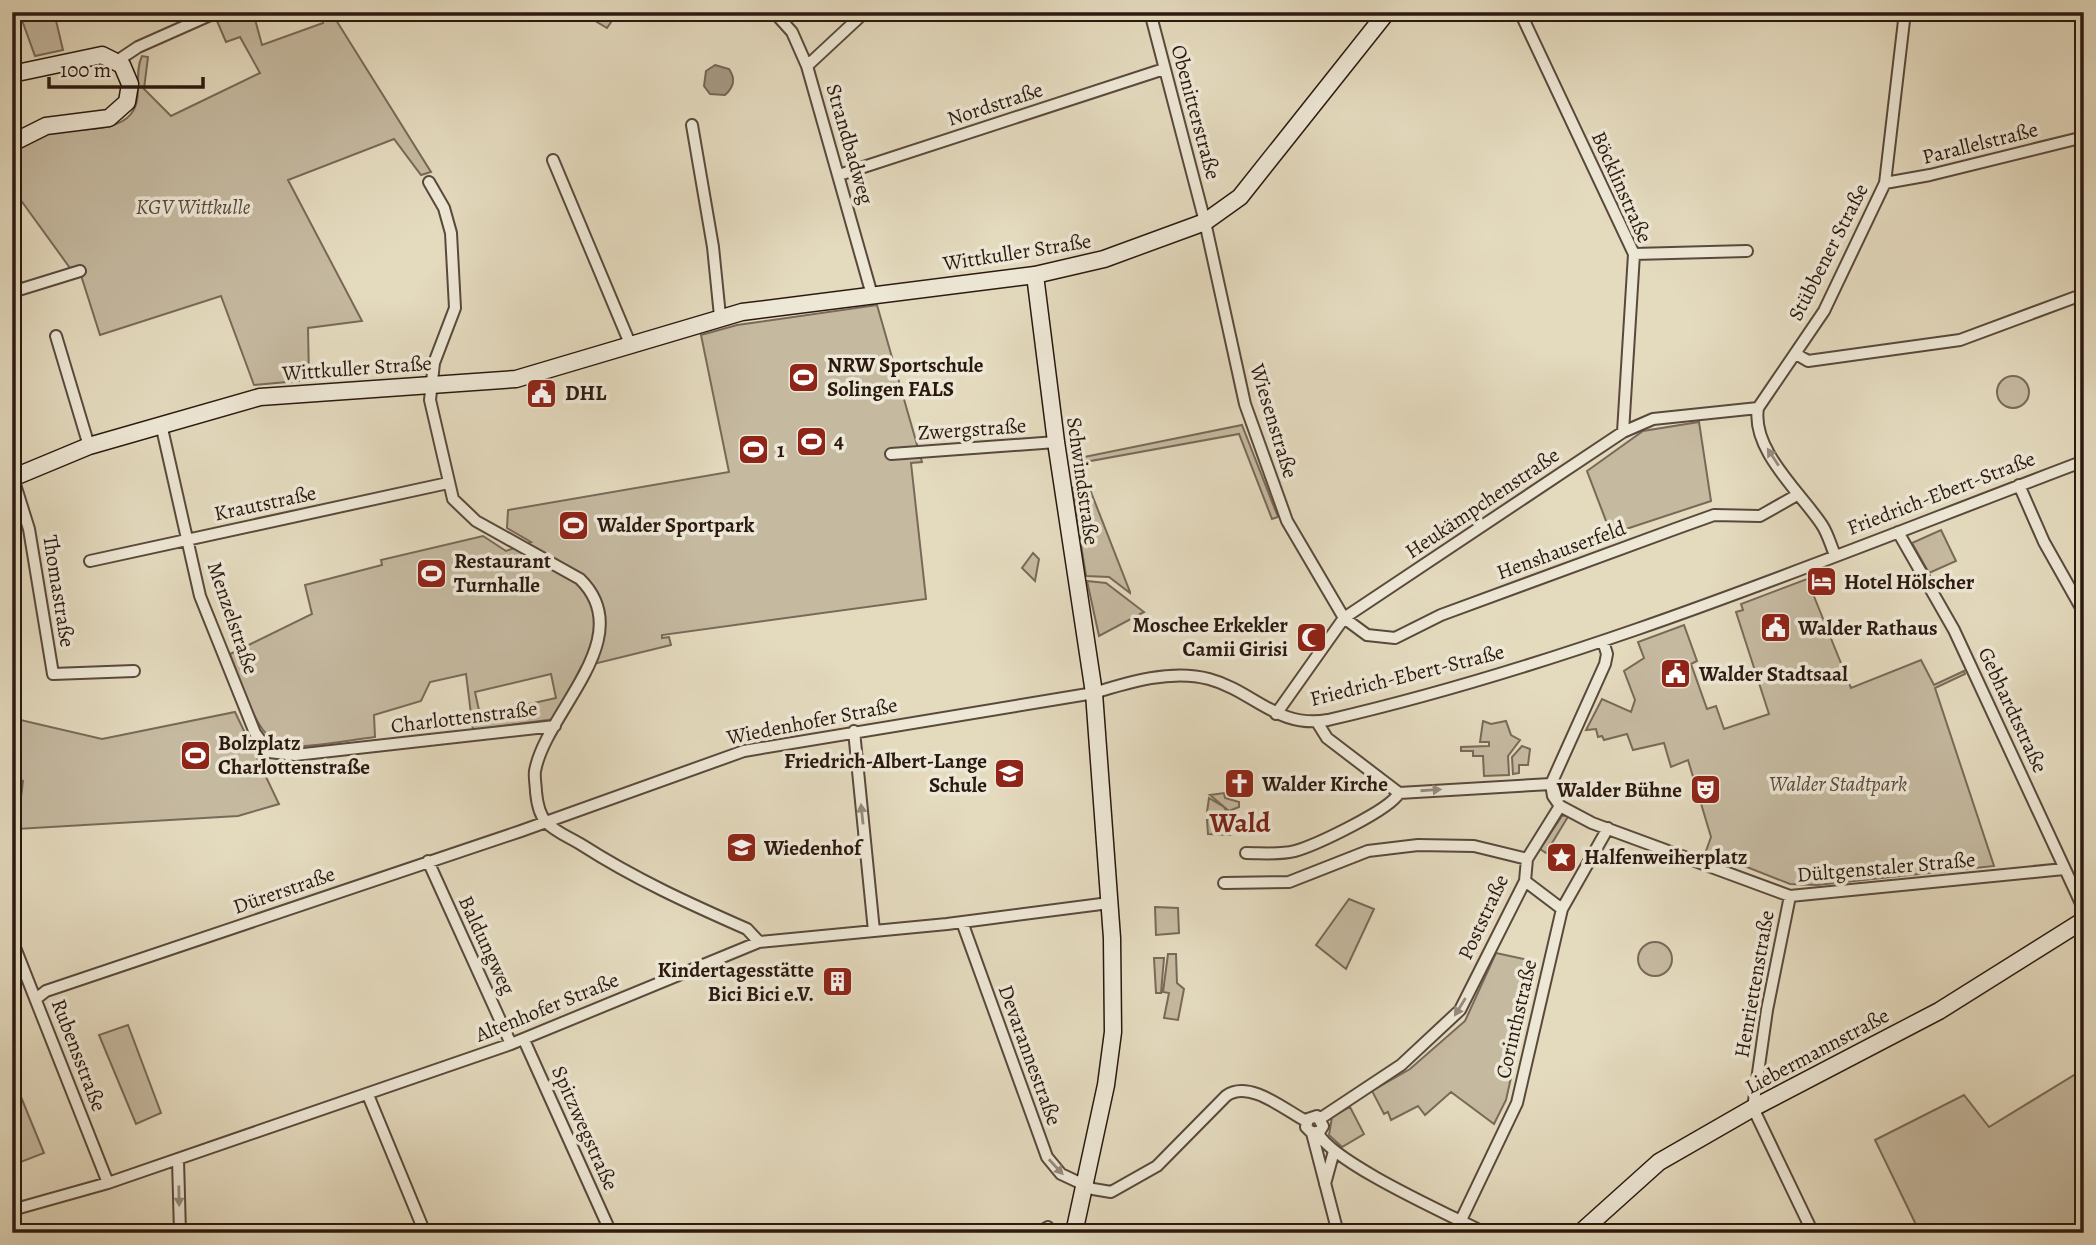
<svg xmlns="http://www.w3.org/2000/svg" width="2096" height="1245" viewBox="0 0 2096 1245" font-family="Alegreya,serif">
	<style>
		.green { fill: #c5b9a0; stroke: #786958; stroke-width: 2; fill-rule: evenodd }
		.water { fill: #a59883; stroke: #746555; stroke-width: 2 }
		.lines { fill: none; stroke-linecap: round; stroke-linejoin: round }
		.street-casing { stroke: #59493c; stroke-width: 14 }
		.secondary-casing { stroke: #2b1910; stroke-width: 19 }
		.street { stroke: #ede7d5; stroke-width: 10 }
		.secondary { stroke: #ede7d5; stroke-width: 16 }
		.oneway { fill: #968a7c }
		.labels { text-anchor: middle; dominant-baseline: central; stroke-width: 7; stroke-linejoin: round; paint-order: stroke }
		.street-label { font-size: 21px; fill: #2b1910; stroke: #ede7d5 }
		.park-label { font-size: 21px; font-style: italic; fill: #59493b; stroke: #ede7d5 }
		.poi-label { font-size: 21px; font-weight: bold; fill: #2b1910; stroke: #ede7d5; text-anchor: start }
		.district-label { font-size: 28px; font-weight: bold; fill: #7a1f14; stroke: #ede7d5 }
	</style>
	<rect width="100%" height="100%" fill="#e4dabe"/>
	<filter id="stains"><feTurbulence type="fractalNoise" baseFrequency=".00286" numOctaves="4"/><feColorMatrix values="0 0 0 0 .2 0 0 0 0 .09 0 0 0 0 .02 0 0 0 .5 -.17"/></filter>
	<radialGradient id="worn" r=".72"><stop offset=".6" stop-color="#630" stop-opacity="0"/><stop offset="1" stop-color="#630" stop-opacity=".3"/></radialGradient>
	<path class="green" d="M 19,12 L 54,12 L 63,50 L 35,56 Z
		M 243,12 L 253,12 L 262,45 L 323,23 L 322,12 L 353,12 L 336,20 L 431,172 L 421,175 L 394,139 L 288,180 L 362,321 L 308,328 L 309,380 L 254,385 L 221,296 L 100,335 L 78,266 L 70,268 L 12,188 L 12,151 C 25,144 38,136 52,133 C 74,127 115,134 131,114 C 144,98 133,74 142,56 L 148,57 L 144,89 L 171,116 L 260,73 L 240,37 L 226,42 L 217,21 Z
		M 580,12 L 618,12 L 607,28 Z
		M 877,305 L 922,462 L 911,463 L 926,599 L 662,635 L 662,638 L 669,637 L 671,645 L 581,667 L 555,719 L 473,730 L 466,674 L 430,682 L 421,701 L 374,715 L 375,737 C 264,752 270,762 230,654 L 312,614 L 305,585 L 382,565 L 381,560 L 483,536 L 506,551 L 531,542 L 507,528 L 508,510 L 729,472 L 701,335 L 737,325 ZM 551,674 L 556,698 L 480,715 L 475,692 Z
		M1997 392a16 16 0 1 1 32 0a16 16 0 1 1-32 0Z
		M 1699,422 L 1711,501 L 1611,534 L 1587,471 L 1643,431 Z
		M 1242,425 L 1278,517 L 1272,519 L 1239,434 L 1085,462 L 1084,457 Z
		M 1089,487 L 1130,592 L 1130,593 L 1109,577 L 1086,576 L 1072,488 Z
		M 1941,530 L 1956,561 L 1929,573 L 1912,543 Z
		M 1033,553 L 1039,559 L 1035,581 L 1022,568 Z
		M 1807,579 L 1851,688 L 1921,660 L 1934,685 L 1964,671 L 1965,674 L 1935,688 L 1994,866 L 1817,885 L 1790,884 L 1706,851 L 1711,837 L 1688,760 L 1671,767 L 1664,743 L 1633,750 L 1627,734 L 1604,740 L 1602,736 L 1598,737 L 1596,729 L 1586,730 L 1602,699 L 1631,712 L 1635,700 L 1624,671 L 1644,658 L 1638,642 L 1684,625 L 1697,661 L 1691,664 L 1707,709 L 1716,706 L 1724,729 L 1769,714 L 1736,612 L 1743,610 L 1741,604 Z
		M 1087,581 L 1106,583 L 1144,612 L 1099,636 Z
		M 235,712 L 279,804 L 238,816 L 17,829 L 23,781 L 12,774 L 12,718 L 102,739 Z
		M 1483,721 L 1491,724 L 1506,721 L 1511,735 L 1520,740 L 1508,756 L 1509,775 L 1484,776 L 1483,756 L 1473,756 L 1473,751 L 1461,751 L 1461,747 L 1489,746 L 1489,742 L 1480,742 Z
		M 1522,746 L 1530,749 L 1528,765 L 1519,765 L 1519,773 L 1513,774 L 1512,757 Z
		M 1224,793 L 1225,798 L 1239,802 L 1239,807 L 1229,811 L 1210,795 Z
		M 1209,798 L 1224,807 L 1228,814 L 1207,812 Z
		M 1569,815 L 1546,853 L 1540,849 L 1562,816 Z
		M 1227,819 L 1230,835 L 1208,834 L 1207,820 Z
		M 1349,899 L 1374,909 L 1346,969 L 1316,945 Z
		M 1155,907 L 1178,908 L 1179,933 L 1156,935 Z
		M1638 959a17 17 0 1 1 34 0a17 17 0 1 1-34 0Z
		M 1496,953 L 1537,962 L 1506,1100 L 1494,1124 L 1451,1092 L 1425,1115 L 1418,1106 L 1391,1120 L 1388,1112 L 1384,1114 L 1372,1091 L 1410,1069 L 1465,1021 Z
		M 1168,954 L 1176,954 L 1177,983 L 1184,989 L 1178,1020 L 1164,1018 L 1169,993 L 1163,992 Z
		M 1154,958 L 1164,958 L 1161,993 L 1156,993 Z
		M 128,1025 L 161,1113 L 136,1124 L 99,1035 Z
		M 2084,1069 L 2084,1233 L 1920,1233 L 1875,1140 L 1964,1095 L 1989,1127 Z
		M 12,1075 L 44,1153 L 13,1165 L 12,1162 Z
		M 1350,1107 L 1364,1134 L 1342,1147 L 1329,1135 L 1332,1117 Z"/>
	<path class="water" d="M 715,65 L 729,69 C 736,79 734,87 725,95 L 710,94 L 704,86 L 706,71 Z"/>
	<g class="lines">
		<defs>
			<path id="street" d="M 774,12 L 792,32 L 807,66 L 872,295
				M 1150,12 L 1205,222 L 1245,404 L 1287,521 L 1344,618 L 1367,635 L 1395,638 L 1441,615 L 1675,529 L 1714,515 L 1760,516 L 1797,495
				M 1520,12 L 1634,254 L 1623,432
				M 117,61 L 138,47 L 217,12
				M 807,66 L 865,12
				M 692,125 L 713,247 L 720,316
				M 553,160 L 631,346
				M 839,175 L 1164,69
				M 429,182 L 444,208 L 451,233 L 455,308 L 434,363 L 430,400 L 453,499 L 476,521 L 580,579 C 640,638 546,711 535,771 C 534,777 536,786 536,792 C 537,803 539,814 546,822 C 555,832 571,838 582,845 C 635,879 690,904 747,929 L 759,942
				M 1885,183 L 1930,175 L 2084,137
				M 1634,254 L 1747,251
				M 12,292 L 80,271
				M 56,336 L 89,446
				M 1796,354 L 1808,361 L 1960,340 L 2084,294
				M 161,424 L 200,596 L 255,733 L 269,752 L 295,755 L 555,726
				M 891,454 L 1056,442
				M 13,478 L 29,529 L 53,674 L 134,671
				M 2019,485 L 2044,542 L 2084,613
				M 1898,532 L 1954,630 L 2084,910
				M 1835,555 C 1831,546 1828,534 1822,525 C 1801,493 1751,450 1758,408 L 1824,311 L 1885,183 L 1905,12
				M 90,561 L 448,483
				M 1276,714 L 1344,618 L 1623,432 L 1653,419 L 1758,408
				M 1317,722 L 1327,738 L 1399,793 L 1551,784
				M 854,731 L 874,931
				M 1560,806 L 1592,823 L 1790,896 L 2064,869
				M 1560,806 L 1553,796 L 1551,784 L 1605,664 L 1607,654 L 1603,641
				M 1246,853 C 1262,853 1280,855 1295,851 C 1316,845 1390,810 1399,793
				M 428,861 L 511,1044
				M 1525,881 L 1562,909
				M 1224,883 L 1289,882 L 1368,851 L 1418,845 L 1474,846 L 1527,859
				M 1790,896 L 1767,1010 L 1753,1108 L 1813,1233
				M 962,922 L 1047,1157 L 1061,1174 L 1093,1189 L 1111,1192 L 1157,1166 L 1226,1096 C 1249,1079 1285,1110 1306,1121
				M 12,940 L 108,1183
				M 37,998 L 46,991 L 521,831 L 744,751 L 1094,693 C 1129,682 1172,669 1209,679 C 1254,691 1277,729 1328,720 C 1588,660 1835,555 2084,461
				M 524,1040 L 611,1233
				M 368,1095 L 425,1233
				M 1321,1118 L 1401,1065 L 1460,1010 L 1525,881 L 1527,859 L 1560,806
				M 1312,1133 L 1320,1131 L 1323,1126 L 1317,1116 L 1308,1119 L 1306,1127 L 1312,1133 L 1338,1233
				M 1318,1133 C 1333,1163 1450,1215 1485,1233
				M 178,1160 L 180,1233
				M 1325,1184 L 1334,1151
				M 12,1210 L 108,1183 L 511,1044 L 759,942 L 947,924 L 1109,903
				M 1461,1220 L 1517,1103 L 1562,909 L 1608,828
				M 1038,1233 L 1048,1227"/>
			<path id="secondary" d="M 12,74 L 102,55 L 122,65 L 130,84 L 127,102 L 109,118 L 46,126 L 12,143
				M 1035,275 L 1056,442 L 1094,693 L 1112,938 L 1113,1032 L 1106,1085 L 1074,1233
				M 12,478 L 89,446 L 260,397 L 516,379 L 742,312 L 1035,275 L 1104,259 L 1205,222 L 1240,197 L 1387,12
				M 1580,1233 L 1659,1162 L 1753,1108 L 1939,1011 L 2084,920"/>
		</defs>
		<use href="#street" class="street-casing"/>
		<use href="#secondary" class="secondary-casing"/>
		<use href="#street" class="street"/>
		<use href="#secondary" class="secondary"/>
	</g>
	<defs><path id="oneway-solid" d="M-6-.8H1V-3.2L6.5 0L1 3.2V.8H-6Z" transform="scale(1.75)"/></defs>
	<g class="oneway">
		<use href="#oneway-solid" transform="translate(1773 457) rotate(-123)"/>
		<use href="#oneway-solid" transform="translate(1431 790) rotate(-4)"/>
		<use href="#oneway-solid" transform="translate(862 814) rotate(-96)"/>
		<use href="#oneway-solid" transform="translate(1460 1007) rotate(122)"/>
		<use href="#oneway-solid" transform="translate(1056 1167) rotate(47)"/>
		<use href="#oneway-solid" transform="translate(179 1196) rotate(89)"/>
	</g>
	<defs>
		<symbol id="stadium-square" viewBox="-11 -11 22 22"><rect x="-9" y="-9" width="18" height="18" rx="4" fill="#8f2418" stroke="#ede7d5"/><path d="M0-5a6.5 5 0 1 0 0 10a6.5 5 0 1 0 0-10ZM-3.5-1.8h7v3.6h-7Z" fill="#fff"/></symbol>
		<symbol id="civic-square" viewBox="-11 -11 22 22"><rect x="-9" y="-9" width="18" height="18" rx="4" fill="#8f2418" stroke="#ede7d5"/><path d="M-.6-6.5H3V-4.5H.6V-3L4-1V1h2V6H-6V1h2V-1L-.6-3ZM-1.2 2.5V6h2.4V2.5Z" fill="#fff"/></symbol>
		<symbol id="hotel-square" viewBox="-11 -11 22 22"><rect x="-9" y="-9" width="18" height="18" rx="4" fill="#8f2418" stroke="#ede7d5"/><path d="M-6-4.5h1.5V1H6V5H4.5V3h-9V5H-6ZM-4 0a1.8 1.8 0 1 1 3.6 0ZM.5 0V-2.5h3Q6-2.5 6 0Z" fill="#fff"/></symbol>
		<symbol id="mosque-square" viewBox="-11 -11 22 22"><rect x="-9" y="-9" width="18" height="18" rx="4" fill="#8f2418" stroke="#ede7d5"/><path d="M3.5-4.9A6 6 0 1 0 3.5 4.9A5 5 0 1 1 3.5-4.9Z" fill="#fff"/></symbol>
		<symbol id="school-square" viewBox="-11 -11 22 22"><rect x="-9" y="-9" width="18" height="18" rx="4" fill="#8f2418" stroke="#ede7d5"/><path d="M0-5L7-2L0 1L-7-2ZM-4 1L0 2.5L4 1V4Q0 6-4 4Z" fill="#fff"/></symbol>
		<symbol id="church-square" viewBox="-11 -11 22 22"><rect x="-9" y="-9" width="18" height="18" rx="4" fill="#8f2418" stroke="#ede7d5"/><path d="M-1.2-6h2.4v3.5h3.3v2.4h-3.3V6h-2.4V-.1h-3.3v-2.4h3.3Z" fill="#fff"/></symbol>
		<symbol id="theatre-square" viewBox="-11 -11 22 22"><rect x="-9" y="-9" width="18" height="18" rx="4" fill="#8f2418" stroke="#ede7d5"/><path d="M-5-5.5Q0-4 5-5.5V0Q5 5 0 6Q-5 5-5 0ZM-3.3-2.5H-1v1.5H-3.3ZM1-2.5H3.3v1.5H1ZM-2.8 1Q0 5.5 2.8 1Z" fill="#fff"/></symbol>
		<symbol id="sight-square" viewBox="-11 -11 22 22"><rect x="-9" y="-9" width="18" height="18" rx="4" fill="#8f2418" stroke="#ede7d5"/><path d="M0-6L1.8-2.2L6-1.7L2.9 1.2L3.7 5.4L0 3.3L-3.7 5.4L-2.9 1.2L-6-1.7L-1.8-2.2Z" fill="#fff"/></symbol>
		<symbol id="building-square" viewBox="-11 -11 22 22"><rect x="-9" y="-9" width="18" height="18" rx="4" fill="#8f2418" stroke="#ede7d5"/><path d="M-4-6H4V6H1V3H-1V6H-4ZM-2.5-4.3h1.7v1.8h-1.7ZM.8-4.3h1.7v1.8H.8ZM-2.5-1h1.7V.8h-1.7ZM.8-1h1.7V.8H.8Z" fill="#fff"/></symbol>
	</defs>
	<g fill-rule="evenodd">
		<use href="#stadium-square" x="786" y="360" width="35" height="35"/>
		<use href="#civic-square" x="524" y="376" width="35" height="35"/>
		<use href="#stadium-square" x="794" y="424" width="35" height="35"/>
		<use href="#stadium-square" x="736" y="432" width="35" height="35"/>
		<use href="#stadium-square" x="556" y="508" width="35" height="35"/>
		<use href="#stadium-square" x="414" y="556" width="35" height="35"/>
		<use href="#hotel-square" x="1804" y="564" width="35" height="35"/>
		<use href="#civic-square" x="1758" y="610" width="35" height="35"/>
		<use href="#mosque-square" x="1294" y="620" width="35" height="35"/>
		<use href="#civic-square" x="1658" y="656" width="35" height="35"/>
		<use href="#stadium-square" x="178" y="738" width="35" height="35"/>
		<use href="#school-square" x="992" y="756" width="35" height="35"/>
		<use href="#church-square" x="1222" y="766" width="35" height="35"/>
		<use href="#theatre-square" x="1688" y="772" width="35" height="35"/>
		<use href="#school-square" x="724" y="830" width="35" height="35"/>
		<use href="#sight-square" x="1544" y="840" width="35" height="35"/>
		<use href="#building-square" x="820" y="964" width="35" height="35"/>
	</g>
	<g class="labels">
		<g class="street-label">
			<text transform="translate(995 104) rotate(-18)">Nordstraße</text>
			<text transform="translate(1196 112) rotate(75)">Obenitterstraße</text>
			<text transform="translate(1980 143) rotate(-14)">Parallelstraße</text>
			<text transform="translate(850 144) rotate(74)">Strandbadweg</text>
			<text transform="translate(1622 187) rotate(66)">Böcklinstraße</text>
			<text transform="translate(1017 252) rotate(-9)">Wittkuller Straße</text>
			<text transform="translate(1828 252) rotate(-63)">Stübbener Straße</text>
			<text transform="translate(357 368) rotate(-4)">Wittkuller Straße</text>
			<text transform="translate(1274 421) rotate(73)">Wiesenstraße</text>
			<text transform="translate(972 429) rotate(-4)">Zwergstraße</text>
			<text transform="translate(1083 481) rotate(82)">Schwindstraße</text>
			<text transform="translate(1941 493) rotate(-21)">Friedrich-Ebert-Straße</text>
			<text transform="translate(265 503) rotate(-12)">Krautstraße</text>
			<text transform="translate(1482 503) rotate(-34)">Heukämpchenstraße</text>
			<text transform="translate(1561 550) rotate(-20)">Henshauserfeld</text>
			<text transform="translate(59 591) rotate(81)">Thomastraße</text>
			<text transform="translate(233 618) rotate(71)">Menzelstraße</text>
			<text transform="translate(1407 675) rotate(-14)">Friedrich-Ebert-Straße</text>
			<text transform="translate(2013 710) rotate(65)">Gebhardtstraße</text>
			<text transform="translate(464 717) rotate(-7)">Charlottenstraße</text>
			<text transform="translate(812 721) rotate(-11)">Wiedenhofer Straße</text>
			<text transform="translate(1886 867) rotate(-5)">Dültgenstaler Straße</text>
			<text transform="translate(284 890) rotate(-19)">Dürerstraße</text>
			<text transform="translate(1483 917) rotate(-65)">Poststraße</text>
			<text transform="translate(487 945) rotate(65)">Baldungweg</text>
			<text transform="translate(1754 984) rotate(-80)">Henriettenstraße</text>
			<text transform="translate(547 1007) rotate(-22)">Altenhofer Straße</text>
			<text transform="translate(1516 1019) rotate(-77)">Corinthstraße</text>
			<text transform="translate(1817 1051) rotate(-28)">Liebermannstraße</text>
			<text transform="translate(79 1055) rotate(69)">Rubensstraße</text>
			<text transform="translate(1030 1055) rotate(70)">Devarannestraße</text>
			<text transform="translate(585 1128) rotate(66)">Spitzwegstraße</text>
		</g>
		<g class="park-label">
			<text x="193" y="207">KGV Wittkulle</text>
			<text x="1838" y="784">Walder Stadtpark</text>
		</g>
		<g class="poi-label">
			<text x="827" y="365">NRW Sportschule<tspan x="827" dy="24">Solingen FALS</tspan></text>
			<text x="565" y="393">DHL</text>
			<text x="834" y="441">4</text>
			<text x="777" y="450">1</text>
			<text x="597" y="525">Walder Sportpark</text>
			<text x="454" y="561">Restaurant<tspan x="454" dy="24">Turnhalle</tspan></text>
			<text x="1844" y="582">Hotel Hölscher</text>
			<text x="1288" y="625" text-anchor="end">Moschee Erkekler<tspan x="1288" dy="24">Camii Girisi</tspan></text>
			<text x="1798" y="628">Walder Rathaus</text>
			<text x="1699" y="674">Walder Stadtsaal</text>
			<text x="218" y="743">Bolzplatz<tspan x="218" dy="24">Charlottenstraße</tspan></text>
			<text x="987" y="761" text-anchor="end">Friedrich-Albert-Lange<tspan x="987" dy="24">Schule</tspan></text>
			<text x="1262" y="784">Walder Kirche</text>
			<text x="1682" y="790" text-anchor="end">Walder Bühne</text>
			<text x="764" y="848">Wiedenhof</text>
			<text x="1584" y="857">Halfenweiherplatz</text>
			<text x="814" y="970" text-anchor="end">Kindertagesstätte<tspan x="814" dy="24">Bici Bici e.V.</tspan></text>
		</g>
		<g class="district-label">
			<text x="1240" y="823">Wald</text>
		</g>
	</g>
	<rect width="2096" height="1245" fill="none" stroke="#e4dabe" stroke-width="42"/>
	<rect x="14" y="14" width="2068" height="1217" fill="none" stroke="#2b1910" stroke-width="3.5"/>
	<rect x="21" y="21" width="2054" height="1203" fill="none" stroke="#2b1910" stroke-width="2"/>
	<path d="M49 77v10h154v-10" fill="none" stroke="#2b1910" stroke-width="3.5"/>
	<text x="60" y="77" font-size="21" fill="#2b1910" stroke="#ede7d5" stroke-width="5" paint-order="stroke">100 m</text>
	<rect width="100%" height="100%" filter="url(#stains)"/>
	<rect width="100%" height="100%" fill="url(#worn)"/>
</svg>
